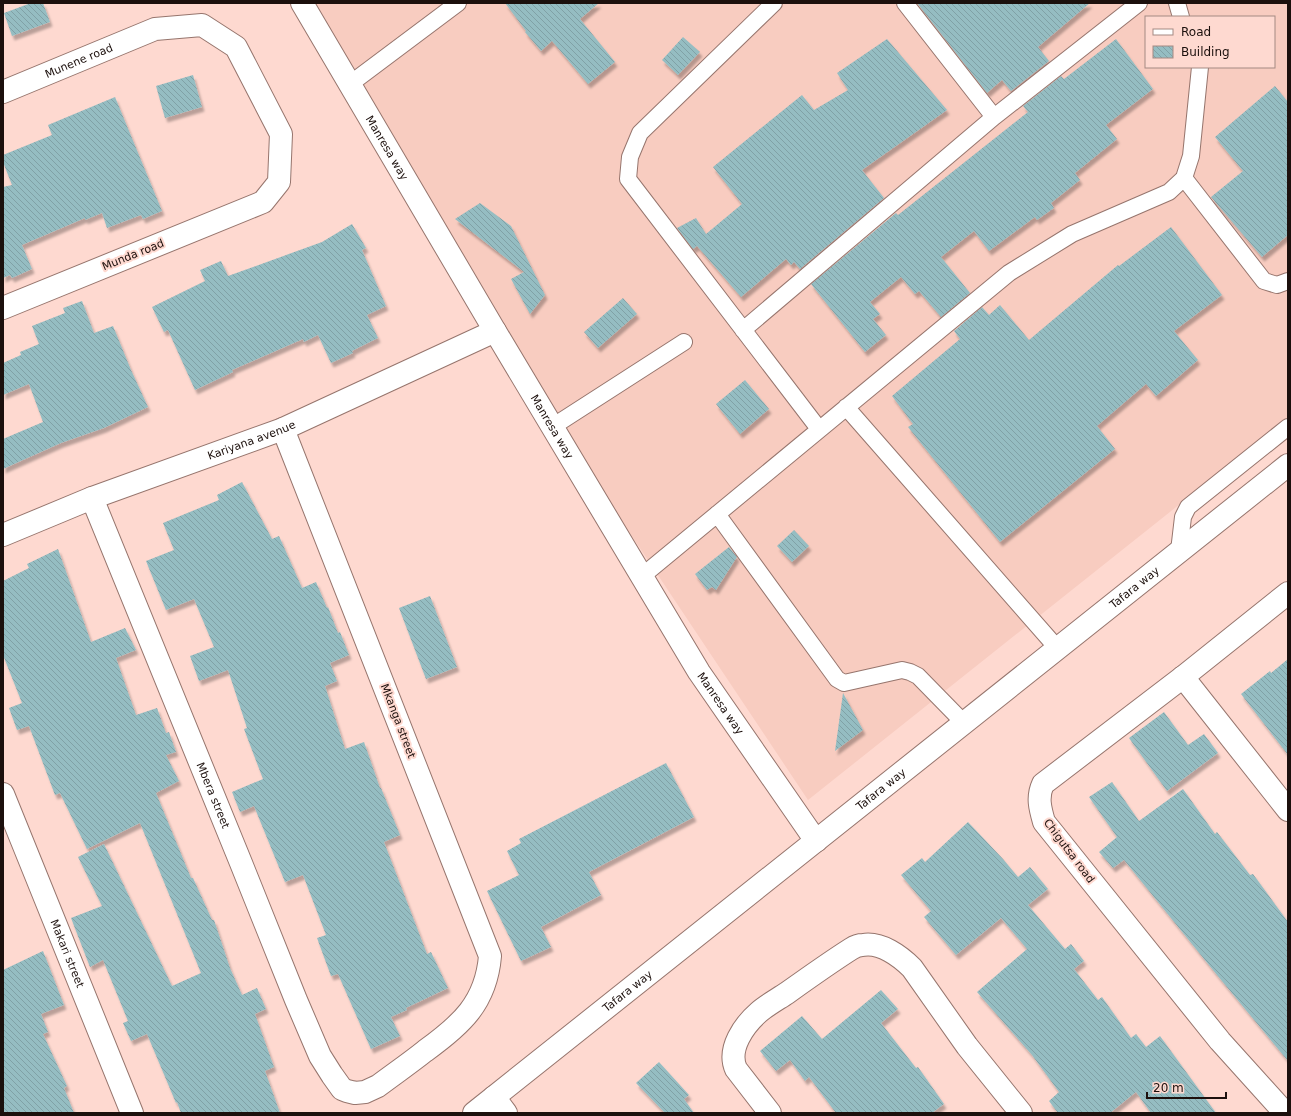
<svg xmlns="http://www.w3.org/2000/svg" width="1291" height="1116" viewBox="0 0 1291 1116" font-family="'DejaVu Sans',sans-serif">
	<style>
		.built { fill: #f8ccc0; fill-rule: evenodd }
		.building { fill: url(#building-back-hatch); filter: url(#shadow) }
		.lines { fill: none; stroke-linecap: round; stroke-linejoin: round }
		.service-casing { stroke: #96756d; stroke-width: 18 }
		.minor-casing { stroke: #96756d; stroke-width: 24 }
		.tertiary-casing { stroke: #96756d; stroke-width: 24 }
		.service { stroke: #fff; stroke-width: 16 }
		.minor { stroke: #fff; stroke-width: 22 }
		.tertiary { stroke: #fff; stroke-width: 22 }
		.labels { text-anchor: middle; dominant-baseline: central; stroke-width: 4; stroke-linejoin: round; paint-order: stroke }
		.street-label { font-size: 11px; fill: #1c100d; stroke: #fed9d0 }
	</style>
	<defs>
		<pattern id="building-back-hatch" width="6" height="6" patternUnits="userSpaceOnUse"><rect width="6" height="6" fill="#95bdc2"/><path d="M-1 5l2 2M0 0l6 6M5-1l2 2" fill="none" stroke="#80a1a6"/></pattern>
		<filter id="shadow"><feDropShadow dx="2.5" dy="4.5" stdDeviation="1" flood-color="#0004"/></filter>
	</defs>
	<rect width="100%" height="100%" fill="#fed9d0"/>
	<path class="built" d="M 297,3 L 1288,3 L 1288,418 L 808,800 L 529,382 ZM 1146,17 L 1274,17 L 1274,67 L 1146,67 Z"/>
	<path class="building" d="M 31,3 L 43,3 L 50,22 L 12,36 L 4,13 Z
		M 505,3 L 599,3 L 580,19 L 615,62 L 588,84 L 552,41 L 541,51 L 525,32 L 526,31 Z
		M 917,3 L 1090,3 L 1038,47 L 1049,61 L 1011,91 L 1002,80 L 987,93 Z
		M 683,37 L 700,52 L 678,75 L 662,60 Z
		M 887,39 L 947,110 L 862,170 L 884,198 L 800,269 L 794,262 L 791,265 L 786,259 L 741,297 L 697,246 L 693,249 L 677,228 L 696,218 L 706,234 L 742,204 L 713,167 L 802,95 L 814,110 L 848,90 L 837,73 Z
		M 1116,39 L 1153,89 L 1106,125 L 1117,139 L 1075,173 L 1080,180 L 1051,203 L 1054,208 L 1037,220 L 1035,217 L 989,251 L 974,231 L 941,257 L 970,293 L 941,317 L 919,291 L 915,294 L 901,277 L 870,302 L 880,314 L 873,319 L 886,335 L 865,352 L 811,284 L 896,213 L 898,215 L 1028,112 L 1023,106 L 1061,76 L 1064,79 Z
		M 193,75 L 202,107 L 165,118 L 156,86 Z
		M 1275,86 L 1288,102 L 1288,235 L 1262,257 L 1211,197 L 1243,171 L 1215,137 Z
		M 115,97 L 162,211 L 143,219 L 141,215 L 107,228 L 102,213 L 85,220 L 85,218 L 22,245 L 32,269 L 12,278 L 10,275 L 3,278 L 3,187 L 12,185 L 3,162 L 3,155 L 52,135 L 48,125 Z
		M 480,203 L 511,226 L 545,295 L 530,314 L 511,279 L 524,272 L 455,219 Z
		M 352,224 L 366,248 L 362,250 L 386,306 L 367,315 L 378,338 L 352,351 L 353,353 L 331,363 L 318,335 L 304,342 L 303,339 L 232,370 L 233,372 L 195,390 L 168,330 L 164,332 L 152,307 L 205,281 L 200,270 L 221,261 L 228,276 L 322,242 Z
		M 1171,227 L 1222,295 L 1174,331 L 1198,360 L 1156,396 L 1146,384 L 1097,426 L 1115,449 L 1000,542 L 908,427 L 913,424 L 892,396 L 960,339 L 954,331 L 982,307 L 989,315 L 1000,305 L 1029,340 L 1118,265 L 1119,266 Z
		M 623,298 L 637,314 L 598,348 L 584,332 Z
		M 82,301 L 94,333 L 113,326 L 131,370 L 148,407 L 104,428 L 61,443 L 3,469 L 3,439 L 43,422 L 29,384 L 3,395 L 3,363 L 21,355 L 20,352 L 39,344 L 32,326 L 65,313 L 63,308 Z
		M 745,380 L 769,409 L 740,434 L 716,404 Z
		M 242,482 L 272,539 L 279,536 L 302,588 L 316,582 L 327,608 L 328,607 L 338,633 L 340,632 L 349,655 L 330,663 L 337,681 L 325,686 L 345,749 L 364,742 L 380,788 L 381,788 L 400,835 L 384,842 L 427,954 L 431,952 L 448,988 L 406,1008 L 407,1010 L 391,1017 L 400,1036 L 371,1049 L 338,974 L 331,976 L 317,938 L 326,935 L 303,875 L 285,882 L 254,806 L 240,812 L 232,792 L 263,779 L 244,729 L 247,728 L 228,670 L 199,681 L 190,656 L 214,647 L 194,599 L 166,610 L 146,561 L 174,550 L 163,523 L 219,500 L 217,495 Z
		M 794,530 L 809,546 L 792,562 L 777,546 Z
		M 729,547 L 737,557 L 716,590 L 712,587 L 707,590 L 695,574 Z
		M 58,549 L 91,642 L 125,628 L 136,650 L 116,658 L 136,715 L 157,708 L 166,733 L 169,732 L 176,752 L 166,755 L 179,781 L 156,793 L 191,878 L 193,878 L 212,920 L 214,920 L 230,968 L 242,995 L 257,988 L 266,1009 L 255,1014 L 274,1067 L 265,1071 L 280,1113 L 181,1113 L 177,1102 L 176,1103 L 147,1034 L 131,1041 L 123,1023 L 128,1021 L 103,960 L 90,967 L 71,918 L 102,906 L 78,857 L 104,844 L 172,986 L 201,973 L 140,823 L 87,849 L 60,793 L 55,795 L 29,726 L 17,730 L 9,708 L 22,703 L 3,655 L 3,581 L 29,568 L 27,564 Z
		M 430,596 L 457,667 L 426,679 L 399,608 Z
		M 1288,659 L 1288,755 L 1241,694 L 1270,671 L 1271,673 Z
		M 843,693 L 863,730 L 835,751 Z
		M 1164,712 L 1188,745 L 1204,734 L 1218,753 L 1167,791 L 1129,738 Z
		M 666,763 L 694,817 L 589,872 L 601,895 L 541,927 L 551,947 L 521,961 L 487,891 L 519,875 L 507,851 L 521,843 L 519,839 Z
		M 1112,782 L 1139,821 L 1183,789 L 1215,834 L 1217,832 L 1250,875 L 1253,874 L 1288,922 L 1288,1061 L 1217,975 L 1124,860 L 1113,868 L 1099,852 L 1117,837 L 1089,797 Z
		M 968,822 L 1003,859 L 1018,877 L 1030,867 L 1048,889 L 1028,905 L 1065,949 L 1071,944 L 1084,961 L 1074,969 L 1098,1000 L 1102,997 L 1131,1038 L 1136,1034 L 1146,1047 L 1160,1036 L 1216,1113 L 1151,1113 L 1136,1092 L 1110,1113 L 1058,1113 L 1049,1101 L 1059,1092 L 1032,1055 L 977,992 L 1027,949 L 1001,918 L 956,955 L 924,917 L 931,911 L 901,875 L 922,858 L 925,862 Z
		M 43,951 L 64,1005 L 41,1014 L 48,1032 L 43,1034 L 67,1086 L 64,1088 L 74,1113 L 3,1113 L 3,970 Z
		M 881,990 L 898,1009 L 881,1023 L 916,1068 L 918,1067 L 944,1104 L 932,1113 L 836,1113 L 809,1077 L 805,1081 L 790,1060 L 776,1071 L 760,1051 L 802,1016 L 822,1039 Z
		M 659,1062 L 689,1095 L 684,1099 L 694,1113 L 665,1113 L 636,1083 Z"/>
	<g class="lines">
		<defs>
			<path id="service" d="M 774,3 L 640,133 L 630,157 L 628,179 L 819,429
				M 905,3 L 994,117
				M 1177,3 L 1181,17
				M 350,84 L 458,3
				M 1184,178 L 1264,281 L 1277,285 L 1288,281
				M 743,330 L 994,117 L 1139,3
				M 846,407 L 1058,649
				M 552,427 L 684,342
				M 717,514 L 837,679 L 844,683 L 902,670 L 910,672 L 918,676 L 965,724
				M 1179,551 L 1183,517 L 1188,507 L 1288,427
				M 641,577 L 1009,273 L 1072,234 L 1169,192 L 1184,178 L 1191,156 L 1200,67"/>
			<g id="minor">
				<path id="s1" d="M 302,3 L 495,331 L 699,672 L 816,841"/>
				<path id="s2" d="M 3,92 L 155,29 L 202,25 L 236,47 L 281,134 L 279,182 L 263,202 L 3,308"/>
				<path id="s3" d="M 92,498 L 241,863 L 296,1000 L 320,1056 L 332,1075 L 342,1089 L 347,1091 L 355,1093 L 365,1092 L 378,1086 C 394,1074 410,1063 425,1051 C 461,1025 486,1003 490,956 L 283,429"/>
				<path id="s4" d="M 3,535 L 92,498 L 283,429 L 495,331"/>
				<path d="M 1183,677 L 1288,810"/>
				<path id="s5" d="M 3,794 L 132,1113"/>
				<path d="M 494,1097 L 506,1113"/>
				<path d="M 770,1113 L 736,1069 C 727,1049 744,1025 759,1012 C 767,1005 778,999 787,993 C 808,978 829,963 851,949 C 854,947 859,945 863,945 C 881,942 900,956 912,968 L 967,1046 L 1021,1113"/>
				<path d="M 1285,1113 L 1220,1041 L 1044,822 C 1040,808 1037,797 1043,784 L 1183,677 L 1288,593"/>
			</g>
			<g id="tertiary">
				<path id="s6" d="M 474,1113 L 1288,465"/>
			</g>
		</defs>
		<use href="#service" class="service-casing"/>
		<use href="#minor" class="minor-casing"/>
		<use href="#tertiary" class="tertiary-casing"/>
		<use href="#service" class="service"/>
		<use href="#minor" class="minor"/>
		<use href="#tertiary" class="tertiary"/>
	</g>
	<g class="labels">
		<g class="street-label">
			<text stroke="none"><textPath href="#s2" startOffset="82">Munene road</textPath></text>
			<text stroke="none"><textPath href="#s1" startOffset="168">Manresa way</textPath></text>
			<text transform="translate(133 255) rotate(-22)">Munda road</text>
			<text stroke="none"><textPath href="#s1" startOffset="492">Manresa way</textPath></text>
			<text stroke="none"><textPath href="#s4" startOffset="266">Kariyana avenue</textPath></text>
			<text stroke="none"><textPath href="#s6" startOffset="844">Tafara way</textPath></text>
			<text stroke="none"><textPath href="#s1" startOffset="816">Manresa way</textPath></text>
			<text transform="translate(398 721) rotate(69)">Mkanga street</text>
			<text stroke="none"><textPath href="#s6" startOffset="520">Tafara way</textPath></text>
			<text stroke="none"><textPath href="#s3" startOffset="321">Mbera street</textPath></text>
			<text transform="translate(1069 851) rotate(53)">Chigutsa road</text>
			<text stroke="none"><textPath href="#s5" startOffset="172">Makari street</textPath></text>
			<text stroke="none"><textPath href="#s6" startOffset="196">Tafara way</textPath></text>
		</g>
	</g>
	<rect width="1291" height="1116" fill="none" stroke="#1c100d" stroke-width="8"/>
	<rect x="1145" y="16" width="130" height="52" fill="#fed9d0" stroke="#a48982"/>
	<rect x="1153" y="29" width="20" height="6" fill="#ffffff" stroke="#a48982"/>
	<text x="1181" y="36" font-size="12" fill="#1c100d">Road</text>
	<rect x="1153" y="46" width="20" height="12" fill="url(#building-back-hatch)" stroke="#a48982"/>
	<text x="1181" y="56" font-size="12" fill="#1c100d">Building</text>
	<path d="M1147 1092v6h79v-6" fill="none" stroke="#1c100d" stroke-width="2"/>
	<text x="1153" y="1092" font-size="12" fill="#1c100d" stroke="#fed9d0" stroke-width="3" paint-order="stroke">20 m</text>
</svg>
